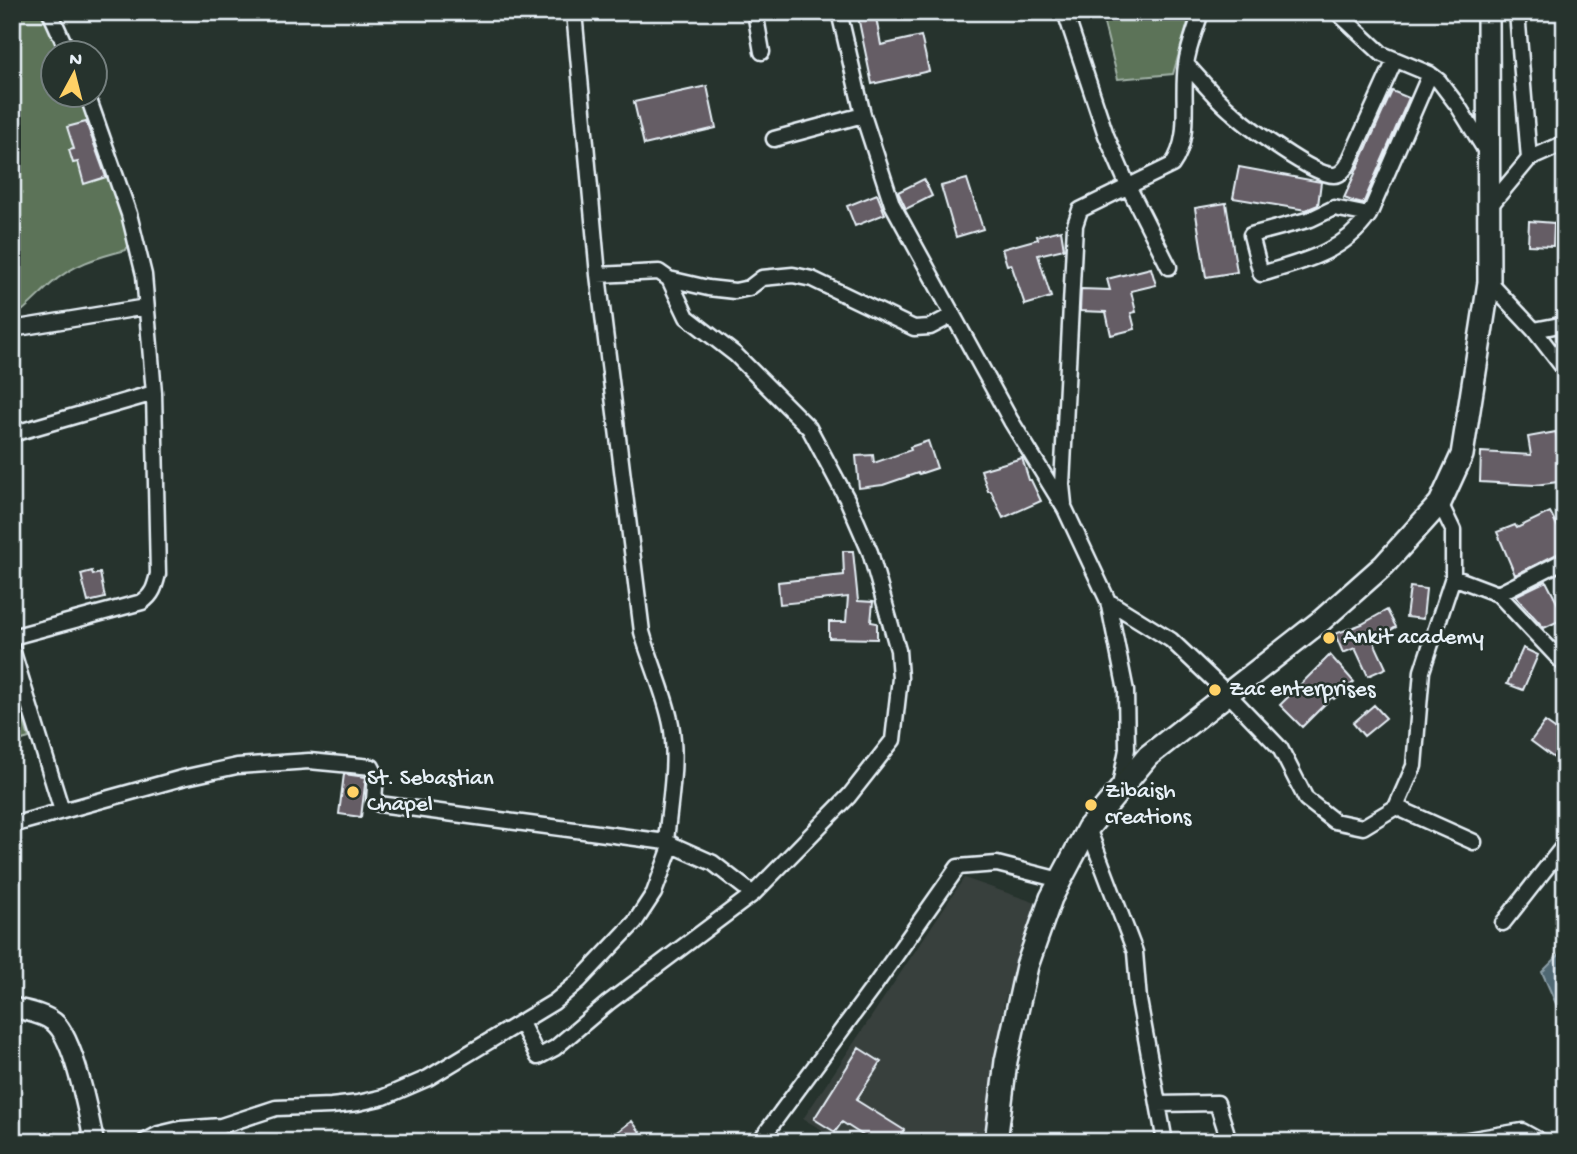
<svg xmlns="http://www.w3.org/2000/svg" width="1577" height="1154" viewBox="0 0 1577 1154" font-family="'Gochi Hand',sans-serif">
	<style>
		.built { fill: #39403e }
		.green { fill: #5c7358; stroke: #a2b2a8; stroke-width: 2 }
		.water { fill: #4f6873; stroke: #8c9fa8; stroke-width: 2 }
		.building { fill: #655d65; stroke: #e8f1f8; stroke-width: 2 }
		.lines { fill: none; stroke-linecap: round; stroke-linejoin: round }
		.minor-casing { stroke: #e8f1f8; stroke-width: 19 }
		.tertiary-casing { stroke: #e8f1f8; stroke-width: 23 }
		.secondary-casing { stroke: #e8f1f8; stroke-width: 26 }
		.minor { stroke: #26332d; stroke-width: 14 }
		.tertiary { stroke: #26332d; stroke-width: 18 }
		.secondary { stroke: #26332d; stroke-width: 21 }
		.poi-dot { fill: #ffd166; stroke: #26332d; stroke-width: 2.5 }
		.labels { text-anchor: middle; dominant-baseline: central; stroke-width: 5; stroke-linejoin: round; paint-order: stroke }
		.poi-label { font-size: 23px; fill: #e8f1f8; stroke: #26332d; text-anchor: start }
	</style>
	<rect width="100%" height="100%" fill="#26332d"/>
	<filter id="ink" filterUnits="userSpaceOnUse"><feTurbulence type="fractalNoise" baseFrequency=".0143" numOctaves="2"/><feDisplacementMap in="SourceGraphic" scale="14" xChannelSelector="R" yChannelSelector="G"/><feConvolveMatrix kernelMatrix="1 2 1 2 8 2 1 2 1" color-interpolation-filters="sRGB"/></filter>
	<g filter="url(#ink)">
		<path class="built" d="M 964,878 L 1036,903 L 1004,1002 L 986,1142 L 844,1142 L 803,1119 Z"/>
		<path class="green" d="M 12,12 L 44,13 L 64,52 L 52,52 L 52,94 L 82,95 L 93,120 L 130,241 L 126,250 C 98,257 71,265 50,285 C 37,297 26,309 12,319 Z
			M 1101,12 L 1191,12 L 1173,74 L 1118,79 Z
			M 12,683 L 29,738 L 12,743 Z"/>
		<path class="water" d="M 1565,949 L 1565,1024 L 1542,972 Z"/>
		<path class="building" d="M 857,12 L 875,12 L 881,45 L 921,36 L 929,71 L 872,84 Z
			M 707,86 L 716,128 L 644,145 L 634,102 Z
			M 1392,91 L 1409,98 L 1363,204 L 1355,202 L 1344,198 Z
			M 86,122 L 106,177 L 84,184 L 78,162 L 73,163 L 69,150 L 74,149 L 67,127 Z
			M 1239,167 L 1321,182 L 1318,205 L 1306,210 L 1233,198 Z
			M 924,179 L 932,196 L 906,209 L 898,192 Z
			M 967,179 L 983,229 L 956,237 L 941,186 Z
			M 877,194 L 885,214 L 855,226 L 847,206 Z
			M 1226,203 L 1237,272 L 1206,277 L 1195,208 Z
			M 1529,221 L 1554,223 L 1553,246 L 1528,245 Z
			M 1061,230 L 1064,249 L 1038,255 L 1051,297 L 1025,305 L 1011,264 L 1007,265 L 1002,249 L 1038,239 L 1037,236 Z
			M 1151,268 L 1156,285 L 1131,291 L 1136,312 L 1131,313 L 1135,329 L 1111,335 L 1106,312 L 1080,311 L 1081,289 L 1110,290 L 1107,279 Z
			M 1556,432 L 1560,454 L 1565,454 L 1565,481 L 1535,485 L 1480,482 L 1481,452 L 1531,455 L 1528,437 Z
			M 928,441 L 937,468 L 919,474 L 918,473 L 883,485 L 859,488 L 856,456 L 873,455 L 874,463 L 911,450 L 910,447 Z
			M 1022,458 L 1029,480 L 1031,480 L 1041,501 L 1003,518 L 991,491 L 988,491 L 981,470 Z
			M 1550,512 L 1560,531 L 1565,528 L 1565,550 L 1515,575 L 1497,532 L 1515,525 L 1517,528 Z
			M 843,551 L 853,551 L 858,601 L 873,602 L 871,622 L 877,623 L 877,639 L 829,638 L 829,622 L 846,622 L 848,597 L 780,604 L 778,582 L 844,575 Z
			M 92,571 L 93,575 L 100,573 L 105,598 L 88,602 L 81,574 Z
			M 1546,581 L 1565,618 L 1544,628 L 1515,596 Z
			M 1410,587 L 1426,589 L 1423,619 L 1406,617 Z
			M 1387,610 L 1396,627 L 1373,640 L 1386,668 L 1368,676 L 1355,648 L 1343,653 L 1335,634 L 1362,624 Z
			M 1523,648 L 1538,655 L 1523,690 L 1507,684 Z
			M 1330,655 L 1354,682 L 1334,699 L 1332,697 L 1302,727 L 1280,705 Z
			M 1374,705 L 1386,718 L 1364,736 L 1353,723 Z
			M 1545,722 L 1565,736 L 1565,766 L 1531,741 Z
			M 344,774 L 366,777 L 361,817 L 339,814 Z
			M 859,1048 L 881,1062 L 856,1100 L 904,1130 L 897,1142 L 873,1142 L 842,1122 L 835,1132 L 814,1119 Z
			M 632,1121 L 640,1132 L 627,1142 L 603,1142 Z"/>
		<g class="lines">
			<defs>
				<path id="minor" d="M 50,12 L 68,52
					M 755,12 L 762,52
					M 839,12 L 863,115 L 892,204 L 1011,421 L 1065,509 L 1108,601 L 1126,691 L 1127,749 L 1120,786
					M 1065,12 L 1106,135 L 1128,186 L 1169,267
					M 1337,12 L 1382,54 L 1430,74 L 1439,81 L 1458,106 L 1487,153
					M 1517,12 L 1529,159
					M 1186,64 C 1201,80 1215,98 1232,112 C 1248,127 1314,176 1334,175 C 1340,175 1343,171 1347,166 L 1395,60
					M 774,139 L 863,115
					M 1490,206 L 1529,159 L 1565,143
					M 1369,215 L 1334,208 L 1311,219 L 1251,235 L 1261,274 C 1302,262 1343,253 1369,215 L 1430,74
					M 598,275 L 659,272 L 669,279 L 708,288 L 735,291 L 749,288 L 762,278 L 793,275 L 812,279 L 914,328 L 930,327 L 953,315
					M 1489,282 L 1534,330 L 1565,324
					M 12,329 L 146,307
					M 1534,330 L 1565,370
					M 12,434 L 154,393
					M 1064,504 L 1062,485 L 1075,225 L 1080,210 L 1172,165 C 1192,137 1181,98 1186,65 C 1188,47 1196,29 1201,12
					M 1453,577 L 1498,594 L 1565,665
					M 1498,594 L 1565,560
					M 1108,601 L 1171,640 L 1228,694 L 1280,748 L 1306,799 L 1334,821 L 1363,827 L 1396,807 L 1414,766 L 1422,671 L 1453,577 L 1453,530 L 1440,503
					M 12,637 L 142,602 C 153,595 155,586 158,574 L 154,393 L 144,275 L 129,214 L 87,94
					M 12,649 L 62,811
					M 1396,807 L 1474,842
					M 12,825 L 182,778 L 237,766 L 309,761 L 372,767 L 376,775 L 374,800 L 379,804 L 666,842 C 669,805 678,762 671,724 C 665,693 651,664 642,632 L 598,275 L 574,12
					M 1088,828 L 1135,952 L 1139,1000 L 1165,1142
					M 666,842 L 713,863 L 753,894
					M 1503,923 L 1565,844
					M 521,1023 L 538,1057 L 555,1048 L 608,1003 L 753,894 L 849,796 L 893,740 L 900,678 L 898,650 L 870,552 L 847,499 L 809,428 L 736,355 L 687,317 L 669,279
					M 1158,1104 L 1217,1103 L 1226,1131
					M 144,1142 L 159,1134 L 180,1129 L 221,1126 L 276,1108 L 331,1106 L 358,1103 L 384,1097 L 428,1078 L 554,1002 L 579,981 L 635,922 L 654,893 L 672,844
					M 759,1142 L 875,985 L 958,867 L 997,864 L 1060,880
					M 1455,1142 L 1522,1131 L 1542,1142"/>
				<path id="tertiary" d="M 12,1007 C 25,1011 43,1013 54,1022 C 74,1038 89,1116 94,1142"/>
				<path id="secondary" d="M 996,1142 L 1006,1061 L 1027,966 L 1051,898 L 1088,828 L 1148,756 L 1322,620 L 1384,565 L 1440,503 L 1462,455 L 1489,282 L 1488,12"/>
			</defs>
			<use href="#minor" class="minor-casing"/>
			<use href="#tertiary" class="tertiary-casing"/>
			<use href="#secondary" class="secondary-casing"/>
			<use href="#minor" class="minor"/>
			<use href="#tertiary" class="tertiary"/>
			<use href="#secondary" class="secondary"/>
		</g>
	</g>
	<g class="poi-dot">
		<circle cx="1329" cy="638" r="7"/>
		<circle cx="1215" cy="690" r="7"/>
		<circle cx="353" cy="792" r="7"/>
		<circle cx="1091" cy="805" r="7"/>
	</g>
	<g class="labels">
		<g class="poi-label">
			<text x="1343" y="638">Ankit academy</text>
			<text x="1229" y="690">Zac enterprises</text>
			<text x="367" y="779">St. Sebastian<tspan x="367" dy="26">Chapel</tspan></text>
			<text x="1105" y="792">Zibaish<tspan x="1105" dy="26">creations</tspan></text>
		</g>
	</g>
	<rect width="1577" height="1154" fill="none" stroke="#26332d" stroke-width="42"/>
	<rect x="21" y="21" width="1535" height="1112" fill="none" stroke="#e8f1f8" stroke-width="2.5" filter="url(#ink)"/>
	<g transform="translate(74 74) rotate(7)"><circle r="33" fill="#26332d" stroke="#747f7e" stroke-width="2"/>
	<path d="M0-5L12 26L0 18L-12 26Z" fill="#ffd166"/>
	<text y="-10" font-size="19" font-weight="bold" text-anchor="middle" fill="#e8f1f8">N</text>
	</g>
</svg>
